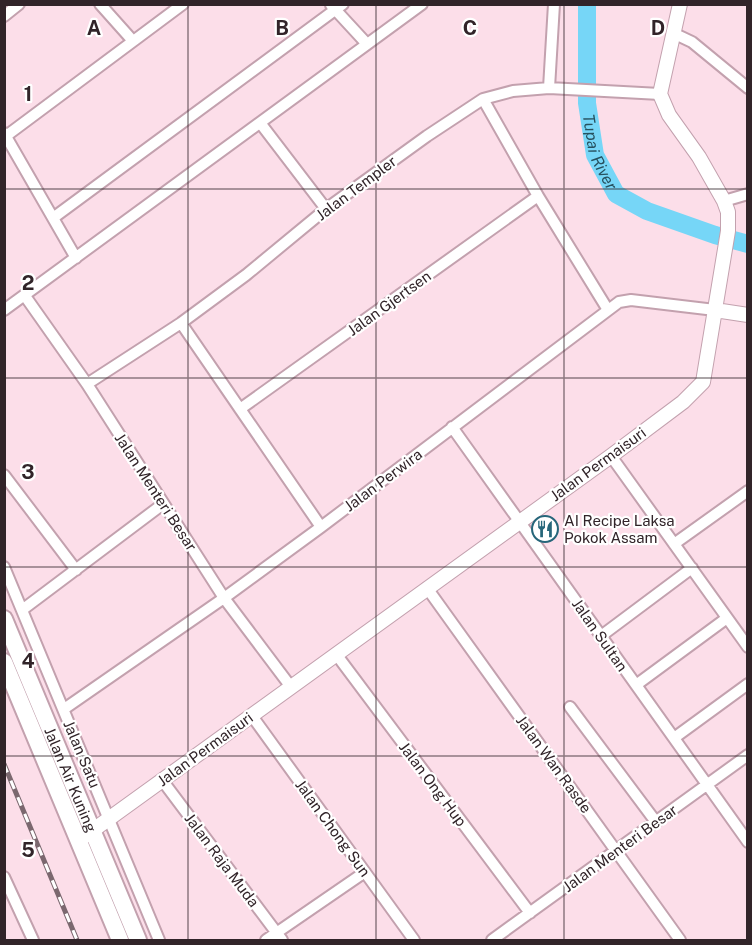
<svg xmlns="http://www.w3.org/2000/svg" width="752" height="945" viewBox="0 0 752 945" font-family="'Public Sans',sans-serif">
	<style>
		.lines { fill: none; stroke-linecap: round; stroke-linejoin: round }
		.river { stroke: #76d6f7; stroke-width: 18 }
		.minor-casing { stroke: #c3a1ae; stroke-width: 14 }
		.tertiary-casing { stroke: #c3a1ae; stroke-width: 16 }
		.secondary-casing { stroke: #c3a1ae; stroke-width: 20 }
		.minor { stroke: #fff; stroke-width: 10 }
		.tertiary { stroke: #fff; stroke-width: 14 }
		.secondary { stroke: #fff; stroke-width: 16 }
		.rail-casing { stroke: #7b686f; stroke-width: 5 }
		.rail { stroke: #fff; stroke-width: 3; stroke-dasharray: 9; stroke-linecap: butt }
		.grid { fill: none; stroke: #312429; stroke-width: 1.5; stroke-opacity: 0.55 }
		.labels { text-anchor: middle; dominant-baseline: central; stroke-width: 4.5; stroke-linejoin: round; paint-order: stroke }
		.street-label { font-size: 15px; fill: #312429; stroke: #fff }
		.poi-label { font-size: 15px; fill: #312429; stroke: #fff; text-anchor: start }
		.water-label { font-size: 16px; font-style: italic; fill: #27515f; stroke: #fff }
		.grid-label { font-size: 20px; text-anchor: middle; font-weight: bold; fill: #312429; stroke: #fff; stroke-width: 4.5; stroke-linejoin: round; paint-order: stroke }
	</style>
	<rect width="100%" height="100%" fill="#fcdee9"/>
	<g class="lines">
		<path class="river" id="s1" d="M 587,4 L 587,103 L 595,155 L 616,194 L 647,211 L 715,235 L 748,244"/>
		<defs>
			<path id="minor" d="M 100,4 L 133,41
				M 331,5 L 367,44
				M 4,16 L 19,4
				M 673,33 L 692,42 L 748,88
				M 549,88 L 554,4
				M 483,99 L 538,196 L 608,310
				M 261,124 L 326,209
				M 4,133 L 76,258
				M 6,136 L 183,4
				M 724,201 L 748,194
				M 53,218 L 343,4
				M 25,296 L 87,384 L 224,598 L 291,687
				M 4,310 L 422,4
				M 181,323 L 321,527
				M 87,384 L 181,323 L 246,275 L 326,209 L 427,136 L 483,99 L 513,91 L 549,88 L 660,94
				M 240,409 L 538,196
				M 452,427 L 748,842
				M 611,456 L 748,647
				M 4,475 L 76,570
				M 674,544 L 748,491
				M 4,567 L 159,940
				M 427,588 L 680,940
				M 22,610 L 163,504
				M 601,636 L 692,568
				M 336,654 L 530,913
				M 636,685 L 727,618
				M 570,707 L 656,822
				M 64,709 L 224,598 L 321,527 L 619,302 L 631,300 L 715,310
				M 252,716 L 414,940
				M 674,738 L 748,684
				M 162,780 L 282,940
				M 4,877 L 33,940
				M 266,940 L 365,872
				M 492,940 L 748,755"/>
			<path id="tertiary" d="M 715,310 L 748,315
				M 85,836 L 611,456 L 683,402 L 703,382 L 728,231 L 728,212 L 724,201 L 699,157 L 669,115 L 660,94 L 680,4"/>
			<g id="secondary">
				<path id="s2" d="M 4,619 L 138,940"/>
				<path d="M 4,662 L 120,940"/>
			</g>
		</defs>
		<use href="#minor" class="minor-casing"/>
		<use href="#tertiary" class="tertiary-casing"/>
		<use href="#secondary" class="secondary-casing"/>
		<use href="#minor" class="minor"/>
		<use href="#tertiary" class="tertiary"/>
		<use href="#secondary" class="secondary"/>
		<defs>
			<path id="rail" d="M 4,764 L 77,940"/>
		</defs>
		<use href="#rail" class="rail-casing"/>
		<use href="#rail" class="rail"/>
	</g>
	<path class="grid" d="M 188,4 L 188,940M 376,4 L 376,940M 564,4 L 564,940M 4,189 L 748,189M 4,378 L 748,378M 4,567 L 748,567M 4,756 L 748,756"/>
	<defs>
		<symbol id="restaurant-ring" viewBox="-11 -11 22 22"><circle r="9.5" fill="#fff" stroke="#26667a" stroke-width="1.5"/><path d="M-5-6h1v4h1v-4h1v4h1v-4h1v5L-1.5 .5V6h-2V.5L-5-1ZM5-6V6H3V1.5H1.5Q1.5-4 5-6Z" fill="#26667a"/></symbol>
	</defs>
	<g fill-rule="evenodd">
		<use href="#restaurant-ring" x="530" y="514" width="30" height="30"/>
	</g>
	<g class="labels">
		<g class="street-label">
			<text transform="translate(356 188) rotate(-37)">Jalan Templer</text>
			<text transform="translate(389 303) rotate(-36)">Jalan Gjertsen</text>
			<text transform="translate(598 464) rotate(-36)">Jalan Permaisuri</text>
			<text transform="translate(383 480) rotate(-37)">Jalan Perwira</text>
			<text transform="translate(156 492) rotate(57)">Jalan Menteri Besar</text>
			<text transform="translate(600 635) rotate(55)">Jalan Sultan</text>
			<text transform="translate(205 749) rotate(-36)">Jalan Permaisuri</text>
			<text transform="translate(82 754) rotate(67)">Jalan Satu</text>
			<text transform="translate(554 764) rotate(54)">Jalan Wan Rasde</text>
			<text stroke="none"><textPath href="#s2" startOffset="174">Jalan Air Kuning</textPath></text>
			<text transform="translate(433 784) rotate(53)">Jalan Ong Hup</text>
			<text transform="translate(333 828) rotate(54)">Jalan Chong Sun</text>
			<text transform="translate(620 848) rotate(-36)">Jalan Menteri Besar</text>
			<text transform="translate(222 860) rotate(53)">Jalan Raja Muda</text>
		</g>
		<g class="poi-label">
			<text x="564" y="520">AI Recipe Laksa<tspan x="564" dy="17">Pokok Assam</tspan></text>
		</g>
		<g class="water-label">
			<text stroke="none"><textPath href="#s1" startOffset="150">Tupai River</textPath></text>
		</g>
	</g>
	<g class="grid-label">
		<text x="94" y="35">A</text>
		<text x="282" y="35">B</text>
		<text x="470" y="35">C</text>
		<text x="658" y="35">D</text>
		<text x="28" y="101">1</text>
		<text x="28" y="290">2</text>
		<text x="28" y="479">3</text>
		<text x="28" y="668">4</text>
		<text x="28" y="857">5</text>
	</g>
	<rect width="752" height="945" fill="none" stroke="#312429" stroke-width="12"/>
</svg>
